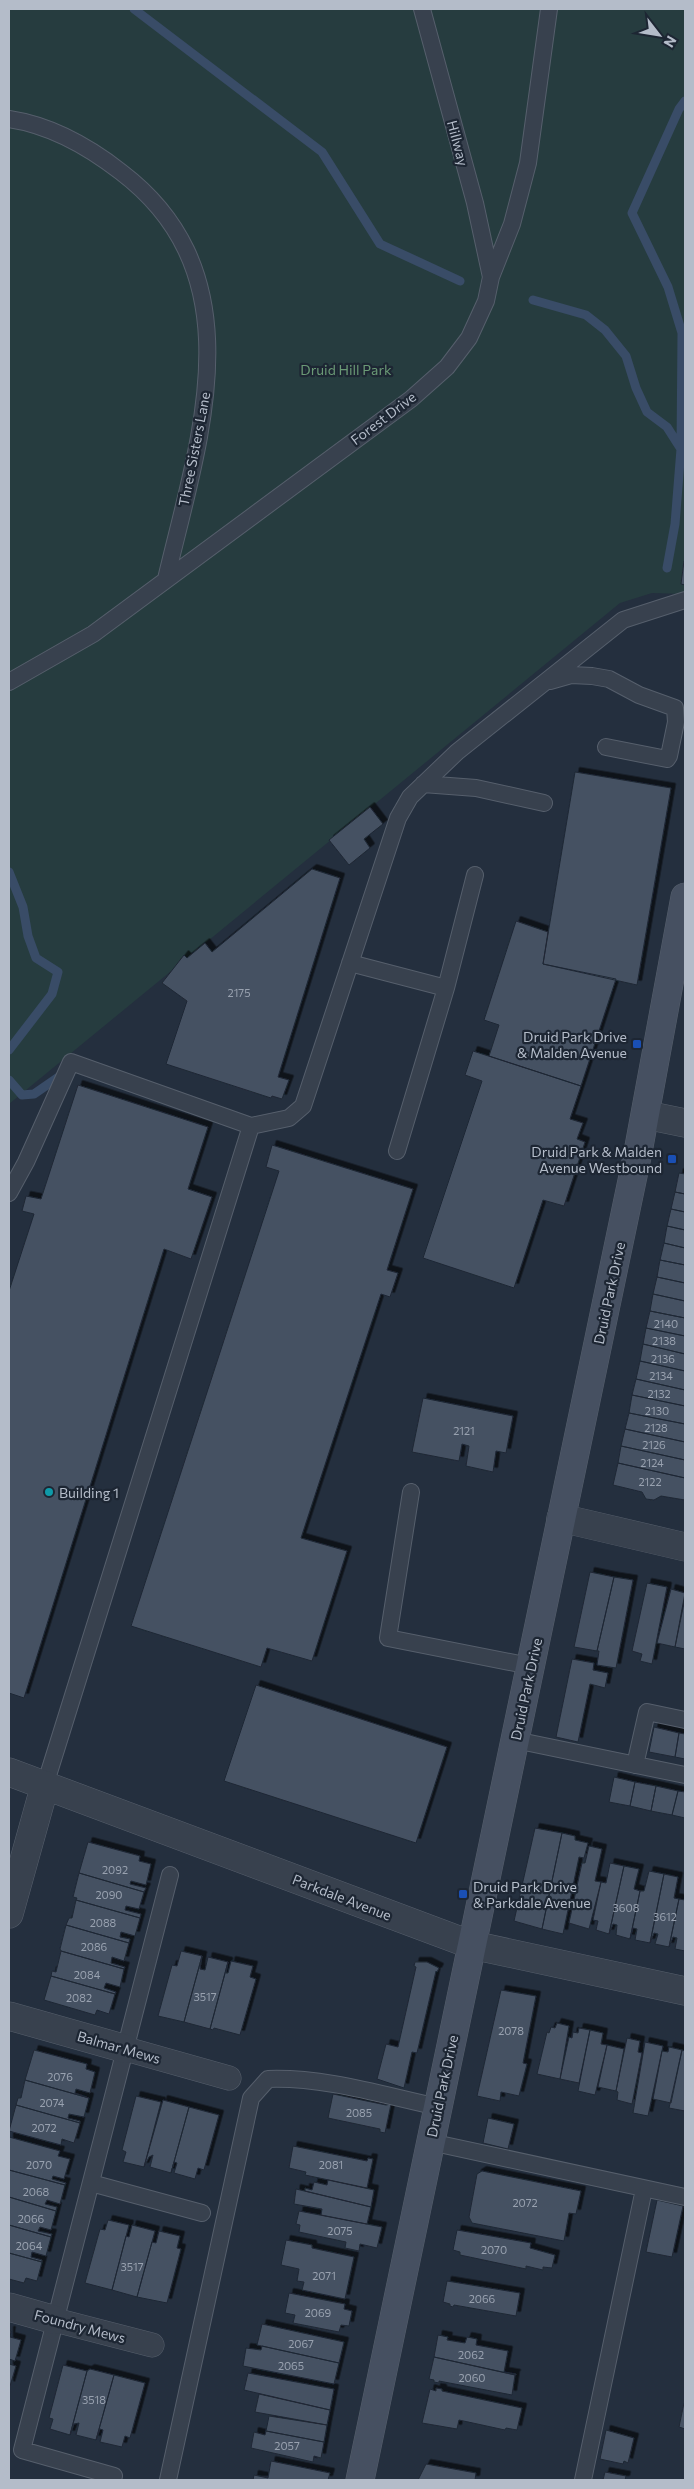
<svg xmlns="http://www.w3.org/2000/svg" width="694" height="2489" viewBox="0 0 694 2489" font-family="Commissioner,sans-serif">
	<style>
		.green { fill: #263c3f }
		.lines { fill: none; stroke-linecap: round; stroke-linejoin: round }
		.stream { stroke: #394c67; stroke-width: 9 }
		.building { fill: #455162; stroke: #1f2835; filter: url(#shadow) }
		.service-casing { stroke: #565f6c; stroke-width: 18 }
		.pedestrian-casing { stroke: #565f6c; stroke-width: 25 }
		.minor-casing { stroke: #565f6c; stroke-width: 29 }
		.secondary-casing { stroke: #565f6c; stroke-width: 29 }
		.service { stroke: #38414e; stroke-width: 16 }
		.pedestrian { stroke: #38414e; stroke-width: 24 }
		.minor { stroke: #38414e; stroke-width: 28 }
		.secondary { stroke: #465061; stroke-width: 28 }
		.transit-dot { fill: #1a4fb4; stroke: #1d2633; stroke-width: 2 }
		.culture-dot { fill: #0f9aa8; stroke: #1d2633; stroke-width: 2 }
		.labels { text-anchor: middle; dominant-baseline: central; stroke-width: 4.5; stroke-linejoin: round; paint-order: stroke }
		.number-label { font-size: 11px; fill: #98a1af }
		.street-label { font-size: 14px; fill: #b4bcc9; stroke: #1d2633 }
		.park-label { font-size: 14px; fill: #6b9a76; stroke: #1d2633 }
		.poi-label { font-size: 14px; fill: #b4bcc9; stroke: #1d2633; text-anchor: end }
	</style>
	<defs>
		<filter id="shadow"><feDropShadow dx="4.5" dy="-4.5" stdDeviation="0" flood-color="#0009"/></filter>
	</defs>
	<rect width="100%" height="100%" fill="#242f3e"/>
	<path class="green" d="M 9,9 L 685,9 L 685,594 L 652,593 L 620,603 L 9,1104 Z"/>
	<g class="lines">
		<path class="stream" d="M 134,9 L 322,152 L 380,244 L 460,281
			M 533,300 L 586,315 L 605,330 L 626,356 L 636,388 L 647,412 L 667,427 L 681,449
			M 667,568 L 675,524 L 681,449 L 682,333 L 668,287 L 632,213 L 679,109 L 685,101
			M 9,872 L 23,907 L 28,936 L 36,958 L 58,972 L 52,994 L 9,1050
			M 9,1080 L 22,1095 L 34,1094 L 63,1074"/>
	</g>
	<path class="building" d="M 684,561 L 685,562 L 685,585 L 681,584 Z
		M 575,772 L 671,788 L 637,985 L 543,964 Z
		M 370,807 L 383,824 L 364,839 L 370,848 L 349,865 L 329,840 Z
		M 312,869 L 340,878 L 278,1077 L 289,1080 L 282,1099 L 272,1096 L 271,1098 L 166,1064 L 187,1001 L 162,983 L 184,955 L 187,958 L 205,943 L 212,952 Z
		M 516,921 L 548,932 L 543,964 L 616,979 L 581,1086 L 489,1056 L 499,1025 L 484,1020 Z
		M 473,1051 L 581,1086 L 570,1119 L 583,1123 L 577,1139 L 585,1142 L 564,1206 L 543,1200 L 514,1288 L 423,1258 L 482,1081 L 465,1075 Z
		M 78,1085 L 208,1127 L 188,1189 L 212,1197 L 191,1259 L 164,1249 L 24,1698 L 9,1693 L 9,1291 L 34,1214 L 22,1211 L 26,1196 L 41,1199 Z
		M 272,1145 L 413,1189 L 387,1270 L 398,1273 L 390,1297 L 381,1294 L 301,1538 L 347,1551 L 312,1661 L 267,1648 L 261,1667 L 131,1626 L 279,1171 L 266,1167 Z
		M 679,1173 L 685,1174 L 685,1194 L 675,1192 Z
		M 675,1192 L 685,1194 L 685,1212 L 671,1209 Z
		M 671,1209 L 685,1212 L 685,1230 L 667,1226 Z
		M 667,1226 L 685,1230 L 685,1248 L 664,1243 Z
		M 664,1243 L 685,1248 L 685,1265 L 660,1260 Z
		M 660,1260 L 685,1265 L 685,1283 L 657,1277 Z
		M 657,1277 L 685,1283 L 685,1301 L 653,1294 Z
		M 653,1294 L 685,1301 L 685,1318 L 650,1311 Z
		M 650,1311 L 685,1318 L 685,1336 L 646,1328 Z
		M 646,1328 L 685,1336 L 685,1354 L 643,1344 Z
		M 643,1344 L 685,1354 L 685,1371 L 640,1361 Z
		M 640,1361 L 685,1371 L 685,1390 L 636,1379 Z
		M 636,1379 L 685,1390 L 685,1406 L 632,1395 Z
		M 632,1395 L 685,1406 L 685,1424 L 629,1413 Z
		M 423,1398 L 513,1416 L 506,1453 L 496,1451 L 493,1472 L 466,1466 L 469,1446 L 462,1444 L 459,1461 L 412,1452 Z
		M 629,1413 L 685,1424 L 685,1442 L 625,1429 Z
		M 625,1429 L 685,1442 L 685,1460 L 621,1446 Z
		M 621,1446 L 685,1460 L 685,1478 L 618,1463 Z
		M 618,1463 L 685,1478 L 685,1500 L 661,1496 L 654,1500 L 646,1499 L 642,1492 L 613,1485 Z
		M 590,1572 L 614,1577 L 597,1651 L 574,1647 Z
		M 614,1577 L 633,1580 L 616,1668 L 597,1665 L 599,1651 L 597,1651 Z
		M 647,1583 L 667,1587 L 652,1664 L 640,1661 L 642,1654 L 632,1651 Z
		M 671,1589 L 685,1593 L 675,1647 L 657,1643 Z
		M 684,1603 L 685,1604 L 685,1649 L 675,1647 Z
		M 572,1659 L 594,1663 L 593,1670 L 608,1673 L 605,1688 L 590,1684 L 578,1742 L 556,1737 Z
		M 256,1685 L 447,1747 L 416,1843 L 224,1781 Z
		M 654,1727 L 679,1733 L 675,1757 L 649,1752 Z
		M 679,1733 L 685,1734 L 685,1759 L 675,1757 Z
		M 614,1777 L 635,1782 L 630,1806 L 609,1802 Z
		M 635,1782 L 656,1786 L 651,1811 L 630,1806 Z
		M 656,1786 L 678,1791 L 672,1815 L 651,1811 Z
		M 678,1791 L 685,1792 L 685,1818 L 672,1815 Z
		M 535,1828 L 562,1833 L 542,1929 L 514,1921 Z
		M 562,1833 L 575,1836 L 575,1840 L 588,1843 L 584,1858 L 579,1857 L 563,1934 L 542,1929 Z
		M 88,1842 L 140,1856 L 139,1861 L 151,1864 L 146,1885 L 131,1881 L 130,1884 L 146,1888 L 144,1892 L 79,1873 Z
		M 589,1846 L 602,1849 L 595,1881 L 601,1882 L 589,1929 L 569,1923 L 582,1863 L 585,1863 Z
		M 610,1863 L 624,1866 L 609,1934 L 596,1930 L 598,1921 L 593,1920 L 601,1882 L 606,1883 Z
		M 624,1866 L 639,1869 L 634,1889 L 640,1891 L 630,1939 L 616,1935 L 617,1925 L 613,1924 L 609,1934 Z
		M 649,1871 L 664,1874 L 650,1943 L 635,1940 L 637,1929 L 633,1928 L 630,1939 L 640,1891 L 644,1891 Z
		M 79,1873 L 144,1892 L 139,1909 L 126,1906 L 125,1910 L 141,1914 L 140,1918 L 76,1900 L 77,1898 L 73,1897 Z
		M 664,1874 L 678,1877 L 674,1898 L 679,1899 L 669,1947 L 655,1944 L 658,1934 L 654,1933 L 650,1943 Z
		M 685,1897 L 685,1951 L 675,1949 L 677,1938 L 673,1937 L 669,1947 L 679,1899 L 685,1900 Z
		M 76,1900 L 140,1918 L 135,1936 L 121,1932 L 120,1937 L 130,1939 L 129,1943 L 66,1925 L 69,1918 L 72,1918 Z
		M 66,1925 L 129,1943 L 124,1961 L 112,1957 L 111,1963 L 125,1967 L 124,1969 L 61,1951 L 60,1949 Z
		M 61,1951 L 124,1969 L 120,1987 L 106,1983 L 104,1988 L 116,1992 L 115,1994 L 51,1976 L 52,1971 L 56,1972 Z
		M 181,1951 L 202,1956 L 184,2022 L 158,2016 L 172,1965 L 177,1966 Z
		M 202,1956 L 200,1969 L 205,1970 L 208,1957 L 228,1962 L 210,2029 L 184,2022 Z
		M 231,1961 L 253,1966 L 250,1977 L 256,1979 L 240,2035 L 214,2028 L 213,2030 L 210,2029 L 228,1962 L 226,1973 L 228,1973 Z
		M 415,1962 L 427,1962 L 439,1968 L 437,1972 L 436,1971 L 417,2053 L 412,2052 L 404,2088 L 377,2079 L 386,2044 L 398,2047 L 416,1967 L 414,1966 Z
		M 51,1976 L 115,1994 L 109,2014 L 97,2010 L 95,2015 L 44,2000 Z
		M 501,1990 L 536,1996 L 523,2063 L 527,2064 L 519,2096 L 501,2092 L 500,2101 L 477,2096 Z
		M 557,2023 L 569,2026 L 560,2079 L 537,2074 L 547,2032 L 549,2033 L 551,2027 L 555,2028 Z
		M 579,2028 L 590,2030 L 579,2083 L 560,2079 L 569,2037 L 572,2038 L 573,2032 L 578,2033 Z
		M 590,2030 L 603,2033 L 601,2044 L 607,2045 L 595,2095 L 578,2091 Z
		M 627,2038 L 640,2041 L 638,2052 L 642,2053 L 632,2104 L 617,2100 L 618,2092 L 616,2091 Z
		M 645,2042 L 663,2046 L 648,2116 L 633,2113 Z
		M 607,2045 L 624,2049 L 616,2091 L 598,2087 Z
		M 669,2047 L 682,2050 L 671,2103 L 653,2099 L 662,2051 L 668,2052 Z
		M 34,2050 L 87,2064 L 86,2069 L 95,2072 L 90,2093 L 76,2089 L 75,2093 L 89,2098 L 25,2080 Z
		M 682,2050 L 685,2051 L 685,2111 L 669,2108 Z
		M 25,2080 L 89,2098 L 84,2117 L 69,2114 L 68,2118 L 80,2121 L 80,2123 L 16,2105 L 18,2098 L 21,2098 Z
		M 333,2094 L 386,2105 L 391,2104 L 385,2133 L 380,2132 L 380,2129 L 328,2118 Z
		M 136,2096 L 161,2102 L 144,2167 L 123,2162 L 126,2152 L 122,2150 Z
		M 163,2100 L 189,2107 L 171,2173 L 150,2167 L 153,2155 L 149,2157 L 144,2167 Z
		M 16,2105 L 80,2123 L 74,2143 L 62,2139 L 61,2145 L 9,2131 Z
		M 189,2107 L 219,2115 L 204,2170 L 198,2168 L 195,2179 L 174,2173 L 177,2163 L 174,2162 L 171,2173 Z
		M 488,2118 L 514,2124 L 508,2149 L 483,2143 Z
		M 9,2137 L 60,2151 L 58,2156 L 70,2159 L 64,2179 L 53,2176 L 52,2179 L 66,2183 L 65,2185 L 9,2170 Z
		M 293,2146 L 367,2161 L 368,2158 L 373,2159 L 367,2188 L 305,2175 L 306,2172 L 289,2168 Z
		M 9,2170 L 65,2185 L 60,2204 L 47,2200 L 45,2204 L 57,2207 L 56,2211 L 9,2197 Z
		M 482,2171 L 581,2191 L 576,2214 L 569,2213 L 564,2241 L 472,2223 L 469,2217 L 477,2174 Z
		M 328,2180 L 374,2190 L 371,2207 L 305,2191 L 305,2188 L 312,2190 L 314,2182 L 327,2185 Z
		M 296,2189 L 371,2207 L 367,2224 L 321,2215 L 322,2209 L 294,2204 Z
		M 9,2197 L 56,2211 L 51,2230 L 40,2227 L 38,2231 L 52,2234 L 51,2237 L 9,2225 Z
		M 657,2200 L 683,2206 L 672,2257 L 646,2252 Z
		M 299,2211 L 382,2227 L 377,2248 L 360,2244 L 359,2251 L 345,2248 L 346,2242 L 299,2232 L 300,2225 L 296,2224 Z
		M 108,2220 L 129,2225 L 112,2290 L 85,2283 L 100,2229 L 105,2230 Z
		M 9,2225 L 51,2237 L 46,2256 L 32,2252 L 31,2257 L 42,2260 L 42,2262 L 9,2253 Z
		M 132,2225 L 155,2231 L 137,2297 L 112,2290 L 126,2236 L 129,2237 Z
		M 457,2230 L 531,2243 L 530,2248 L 555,2255 L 552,2268 L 543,2267 L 543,2270 L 526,2266 L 526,2269 L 460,2255 L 460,2252 L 453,2250 Z
		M 159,2231 L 180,2236 L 177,2248 L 181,2249 L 167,2303 L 137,2297 L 152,2242 L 156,2243 Z
		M 286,2240 L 312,2245 L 312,2248 L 354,2257 L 345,2299 L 302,2290 L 304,2282 L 297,2281 L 299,2269 L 281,2265 Z
		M 9,2253 L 42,2262 L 37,2281 L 26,2278 L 24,2283 L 9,2279 Z
		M 447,2281 L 520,2293 L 516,2316 L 454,2305 L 453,2307 L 450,2306 L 450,2304 L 443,2302 Z
		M 289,2293 L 345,2304 L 344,2309 L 352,2311 L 349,2326 L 341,2325 L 339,2332 L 293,2323 L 295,2315 L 285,2313 Z
		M 262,2324 L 344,2342 L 339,2363 L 257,2345 Z
		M 9,2331 L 11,2331 L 10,2337 L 21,2340 L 15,2361 L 9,2359 Z
		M 438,2335 L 448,2337 L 447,2340 L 465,2343 L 467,2337 L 477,2339 L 476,2345 L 508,2351 L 504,2372 L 516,2374 L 516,2375 L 434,2357 Z
		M 262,2346 L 339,2363 L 334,2384 L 243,2366 L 246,2348 L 261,2350 Z
		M 434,2357 L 515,2375 L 512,2395 L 439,2381 L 439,2383 L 434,2382 L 434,2380 L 429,2379 Z
		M 9,2364 L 16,2366 L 10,2386 L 9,2385 Z
		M 63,2365 L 87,2371 L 70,2435 L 50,2429 L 53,2419 L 49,2418 Z
		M 90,2369 L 114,2375 L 96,2440 L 76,2435 L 79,2423 L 74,2424 L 70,2435 L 87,2371 Z
		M 248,2373 L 334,2389 L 330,2410 L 244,2390 Z
		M 114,2375 L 145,2383 L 130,2438 L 125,2436 L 122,2447 L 100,2442 L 103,2430 L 100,2429 L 96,2440 Z
		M 436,2388 L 442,2389 L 442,2391 L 522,2408 L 517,2430 L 506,2428 L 505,2430 L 459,2420 L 457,2429 L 422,2423 L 430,2389 L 436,2391 Z
		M 259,2394 L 330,2410 L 327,2425 L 255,2412 Z
		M 684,2403 L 685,2403 L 685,2429 L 679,2427 Z
		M 269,2416 L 327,2425 L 324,2442 L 266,2431 Z
		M 606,2430 L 634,2438 L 628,2463 L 624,2461 L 623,2464 L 600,2459 Z
		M 266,2431 L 324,2442 L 321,2458 L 314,2456 L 313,2462 L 251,2448 L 254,2432 L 265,2435 Z
		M 271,2461 L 330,2473 L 328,2480 L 253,2480 L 254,2475 L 268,2478 Z
		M 426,2464 L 476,2473 L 475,2480 L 418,2480 Z
		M 605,2472 L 626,2476 L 625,2480 L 603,2480 Z"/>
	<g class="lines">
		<defs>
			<path id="service" d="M 422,9 L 475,203 L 491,277
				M 9,119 C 49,125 89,147 121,172 C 258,276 199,439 166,579
				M 550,681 L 571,675 L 592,676 L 609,679 L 639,695 L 675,708 L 676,722 L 669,756 L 667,759 L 606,747
				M 9,682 L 93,634 L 411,399 L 447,367 L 469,338 L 486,301 L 491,277 L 512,224 L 528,163 L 549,9
				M 423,784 L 476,788 L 544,803
				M 350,963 L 446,988 L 397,1151
				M 446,988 L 475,875
				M 9,1193 L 26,1162 L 71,1062 L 251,1126 L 289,1118 L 303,1106 L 398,818 L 410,797 L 457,752 L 623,620 L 685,600
				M 411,1492 L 388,1638 L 530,1666
				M 515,1740 L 685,1775
				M 635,1765 L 647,1712 L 685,1720
				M 45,1785 L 251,1126
				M 430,2142 L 685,2197
				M 91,2183 L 202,2213
				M 114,2476 L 22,2450 L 170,1875
				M 168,2480 L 251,2098 L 268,2079 C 325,2077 382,2095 438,2107
				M 583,2480 L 644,2189"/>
			<path id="pedestrian" d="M 126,2049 L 229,2078
				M 55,2320 L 152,2345"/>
			<path id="minor" d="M 646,1115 L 685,1123
				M 561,1518 L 685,1547
				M 9,1772 L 472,1945 L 685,1991
				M 9,1914 L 45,1785
				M 9,2016 L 126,2049
				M 9,2307 L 55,2320"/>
			<path id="secondary" d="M 360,2480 L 638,1152 L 685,897"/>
		</defs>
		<use href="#service" class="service-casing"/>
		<use href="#pedestrian" class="pedestrian-casing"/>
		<use href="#minor" class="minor-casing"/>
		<use href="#secondary" class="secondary-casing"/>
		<use href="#service" class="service"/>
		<use href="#pedestrian" class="pedestrian"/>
		<use href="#minor" class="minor"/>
		<use href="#secondary" class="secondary"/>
	</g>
	<g class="transit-dot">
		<rect x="632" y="1039" width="10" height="10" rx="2.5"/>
		<rect x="667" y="1154" width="10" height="10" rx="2.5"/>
		<rect x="458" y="1889" width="10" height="10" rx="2.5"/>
	</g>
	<circle class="culture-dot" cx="49" cy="1492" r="5"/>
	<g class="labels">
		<g class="number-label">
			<text x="239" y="992">2175</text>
			<text x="666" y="1323">2140</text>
			<text x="664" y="1340">2138</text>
			<text x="663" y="1358">2136</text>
			<text x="661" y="1375">2134</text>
			<text x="659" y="1393">2132</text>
			<text x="657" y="1410">2130</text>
			<text x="656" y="1427">2128</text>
			<text x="464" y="1430">2121</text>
			<text x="654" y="1444">2126</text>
			<text x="652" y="1462">2124</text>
			<text x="650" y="1481">2122</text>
			<text x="115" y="1869">2092</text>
			<text x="109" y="1894">2090</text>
			<text x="626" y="1907">3608</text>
			<text x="665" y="1916">3612</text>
			<text x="103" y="1922">2088</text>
			<text x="94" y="1946">2086</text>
			<text x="87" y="1974">2084</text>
			<text x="205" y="1996">3517</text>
			<text x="79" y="1997">2082</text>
			<text x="511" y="2030">2078</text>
			<text x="60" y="2076">2076</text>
			<text x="52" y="2102">2074</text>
			<text x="359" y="2112">2085</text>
			<text x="44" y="2127">2072</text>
			<text x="39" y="2164">2070</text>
			<text x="331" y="2164">2081</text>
			<text x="36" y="2191">2068</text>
			<text x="525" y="2202">2072</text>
			<text x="31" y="2218">2066</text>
			<text x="340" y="2230">2075</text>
			<text x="29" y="2245">2064</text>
			<text x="494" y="2249">2070</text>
			<text x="132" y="2266">3517</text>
			<text x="324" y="2275">2071</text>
			<text x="482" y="2298">2066</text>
			<text x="318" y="2312">2069</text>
			<text x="301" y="2343">2067</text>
			<text x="471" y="2354">2062</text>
			<text x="291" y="2365">2065</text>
			<text x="472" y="2377">2060</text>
			<text x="94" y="2399">3518</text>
			<text x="287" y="2445">2057</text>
		</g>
		<g class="street-label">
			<text transform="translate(458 143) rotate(75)">Hillway</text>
			<text transform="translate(383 418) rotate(-37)">Forest Drive</text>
			<text transform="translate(194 449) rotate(-79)">Three Sisters Lane</text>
			<text transform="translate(609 1293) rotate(-78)">Druid Park Drive</text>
			<text transform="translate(526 1689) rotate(-78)">Druid Park Drive</text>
			<text transform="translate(342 1897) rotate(21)">Parkdale Avenue</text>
			<text transform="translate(119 2047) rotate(16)">Balmar Mews</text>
			<text transform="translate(442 2086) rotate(-78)">Druid Park Drive</text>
			<text transform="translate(80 2326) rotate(15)">Foundry Mews</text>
		</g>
		<g class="park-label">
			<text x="346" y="369">Druid Hill Park</text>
		</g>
		<g class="poi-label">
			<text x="627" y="1036">Druid Park Drive<tspan x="627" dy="16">&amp; Malden Avenue</tspan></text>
			<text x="662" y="1151">Druid Park &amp; Malden<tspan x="662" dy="16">Avenue Westbound</tspan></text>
			<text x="59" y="1492" text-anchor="start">Building 1</text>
			<text x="473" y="1886" text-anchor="start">Druid Park Drive<tspan x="473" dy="16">&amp; Parkdale Avenue</tspan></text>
		</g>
	</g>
	<rect width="694" height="2489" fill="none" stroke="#b4bcc9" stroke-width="20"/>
	<g transform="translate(659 35) rotate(121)" stroke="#1d2633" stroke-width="4" paint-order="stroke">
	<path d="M0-4L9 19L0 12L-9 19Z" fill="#b4bcc9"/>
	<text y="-8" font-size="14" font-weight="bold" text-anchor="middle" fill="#b4bcc9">N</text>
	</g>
</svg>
